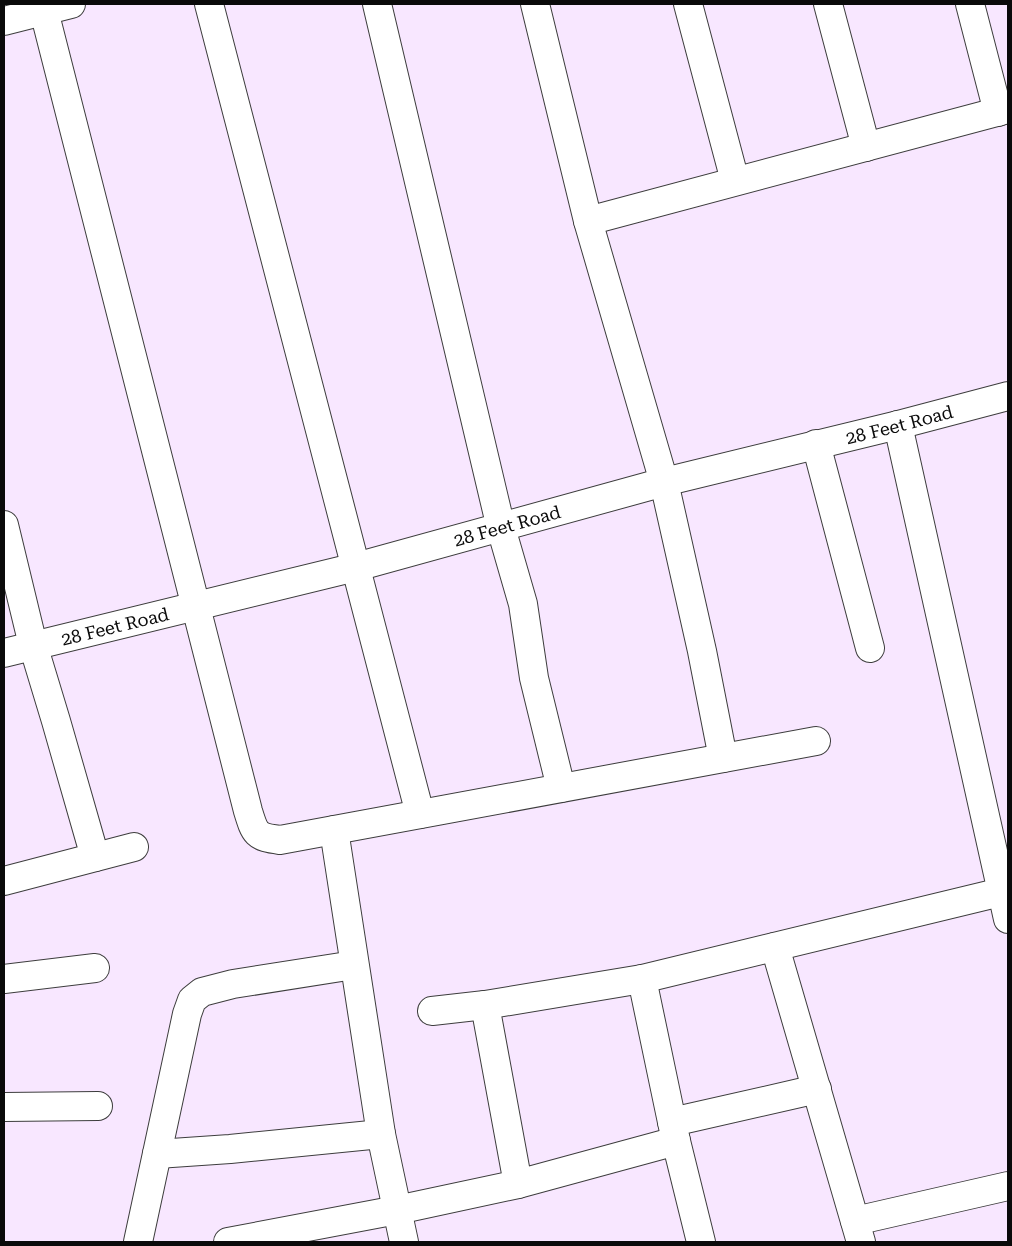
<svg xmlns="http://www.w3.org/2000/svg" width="1012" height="1246" viewBox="0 0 1012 1246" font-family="'Roboto Serif',serif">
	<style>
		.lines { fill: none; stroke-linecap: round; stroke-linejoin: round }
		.minor-casing { stroke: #3d3d3d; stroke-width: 30 }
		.tertiary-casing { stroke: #3d3d3d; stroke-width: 30 }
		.minor { stroke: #fff; stroke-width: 28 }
		.tertiary { stroke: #fff; stroke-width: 28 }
		.labels { text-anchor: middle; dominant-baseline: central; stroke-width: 5; stroke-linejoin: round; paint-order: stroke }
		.street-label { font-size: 18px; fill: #0a0a0a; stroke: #fff }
	</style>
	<rect width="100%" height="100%" fill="#f8e7ff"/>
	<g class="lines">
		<defs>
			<g id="minor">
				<path d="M 209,4 L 420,814"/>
				<path d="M 377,4 L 501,528 L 523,604 L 534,678 L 561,788"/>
				<path d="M 535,4 L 588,221 L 664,482 L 702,651 L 723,758"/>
				<path d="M 688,4 L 735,181"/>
				<path d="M 828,4 L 866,147"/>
				<path d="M 970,4 L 998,112"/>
				<path d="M 44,11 L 248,811 C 255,834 256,837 280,840 L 816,741"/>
				<path d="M 588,221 L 1008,109"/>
				<path d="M 898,425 L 1008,919"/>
				<path d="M 816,444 L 870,648"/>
				<path d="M 4,525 L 33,645 L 56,721 L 95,857"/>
				<path id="s1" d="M 4,653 L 356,567 L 664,482 L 898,425 L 1008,396"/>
				<path d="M 334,830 L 381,1134 L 404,1242"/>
				<path d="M 4,881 L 134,847"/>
				<path d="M 775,947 L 861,1242"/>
				<path d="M 4,979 L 95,968"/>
				<path d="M 642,979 L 676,1141 L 701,1242"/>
				<path d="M 485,1005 L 518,1184"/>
				<path d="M 432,1011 L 485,1005 L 642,979 L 1001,892"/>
				<path d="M 4,1107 L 98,1106"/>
				<path d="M 672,1122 L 817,1089"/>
				<path d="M 157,1154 L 230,1149 L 381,1134"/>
				<path d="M 855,1221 L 1008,1186"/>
				<path d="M 138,1242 L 187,1014 L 192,1000 L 202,992 L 233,984 L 354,965"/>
				<path d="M 228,1242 L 397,1210 L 518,1184 L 676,1141"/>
			</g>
			<path id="tertiary" d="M 4,21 L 71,4"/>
		</defs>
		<use href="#minor" class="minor-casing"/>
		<use href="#tertiary" class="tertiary-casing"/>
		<use href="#minor" class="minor"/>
		<use href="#tertiary" class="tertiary"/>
	</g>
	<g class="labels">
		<g class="street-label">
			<text stroke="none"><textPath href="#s1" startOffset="924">28 Feet Road</textPath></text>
			<text stroke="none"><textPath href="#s1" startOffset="519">28 Feet Road</textPath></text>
			<text stroke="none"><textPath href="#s1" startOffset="114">28 Feet Road</textPath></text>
		</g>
	</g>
	<rect width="1012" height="1246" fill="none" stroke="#0a0a0a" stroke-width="10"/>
</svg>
